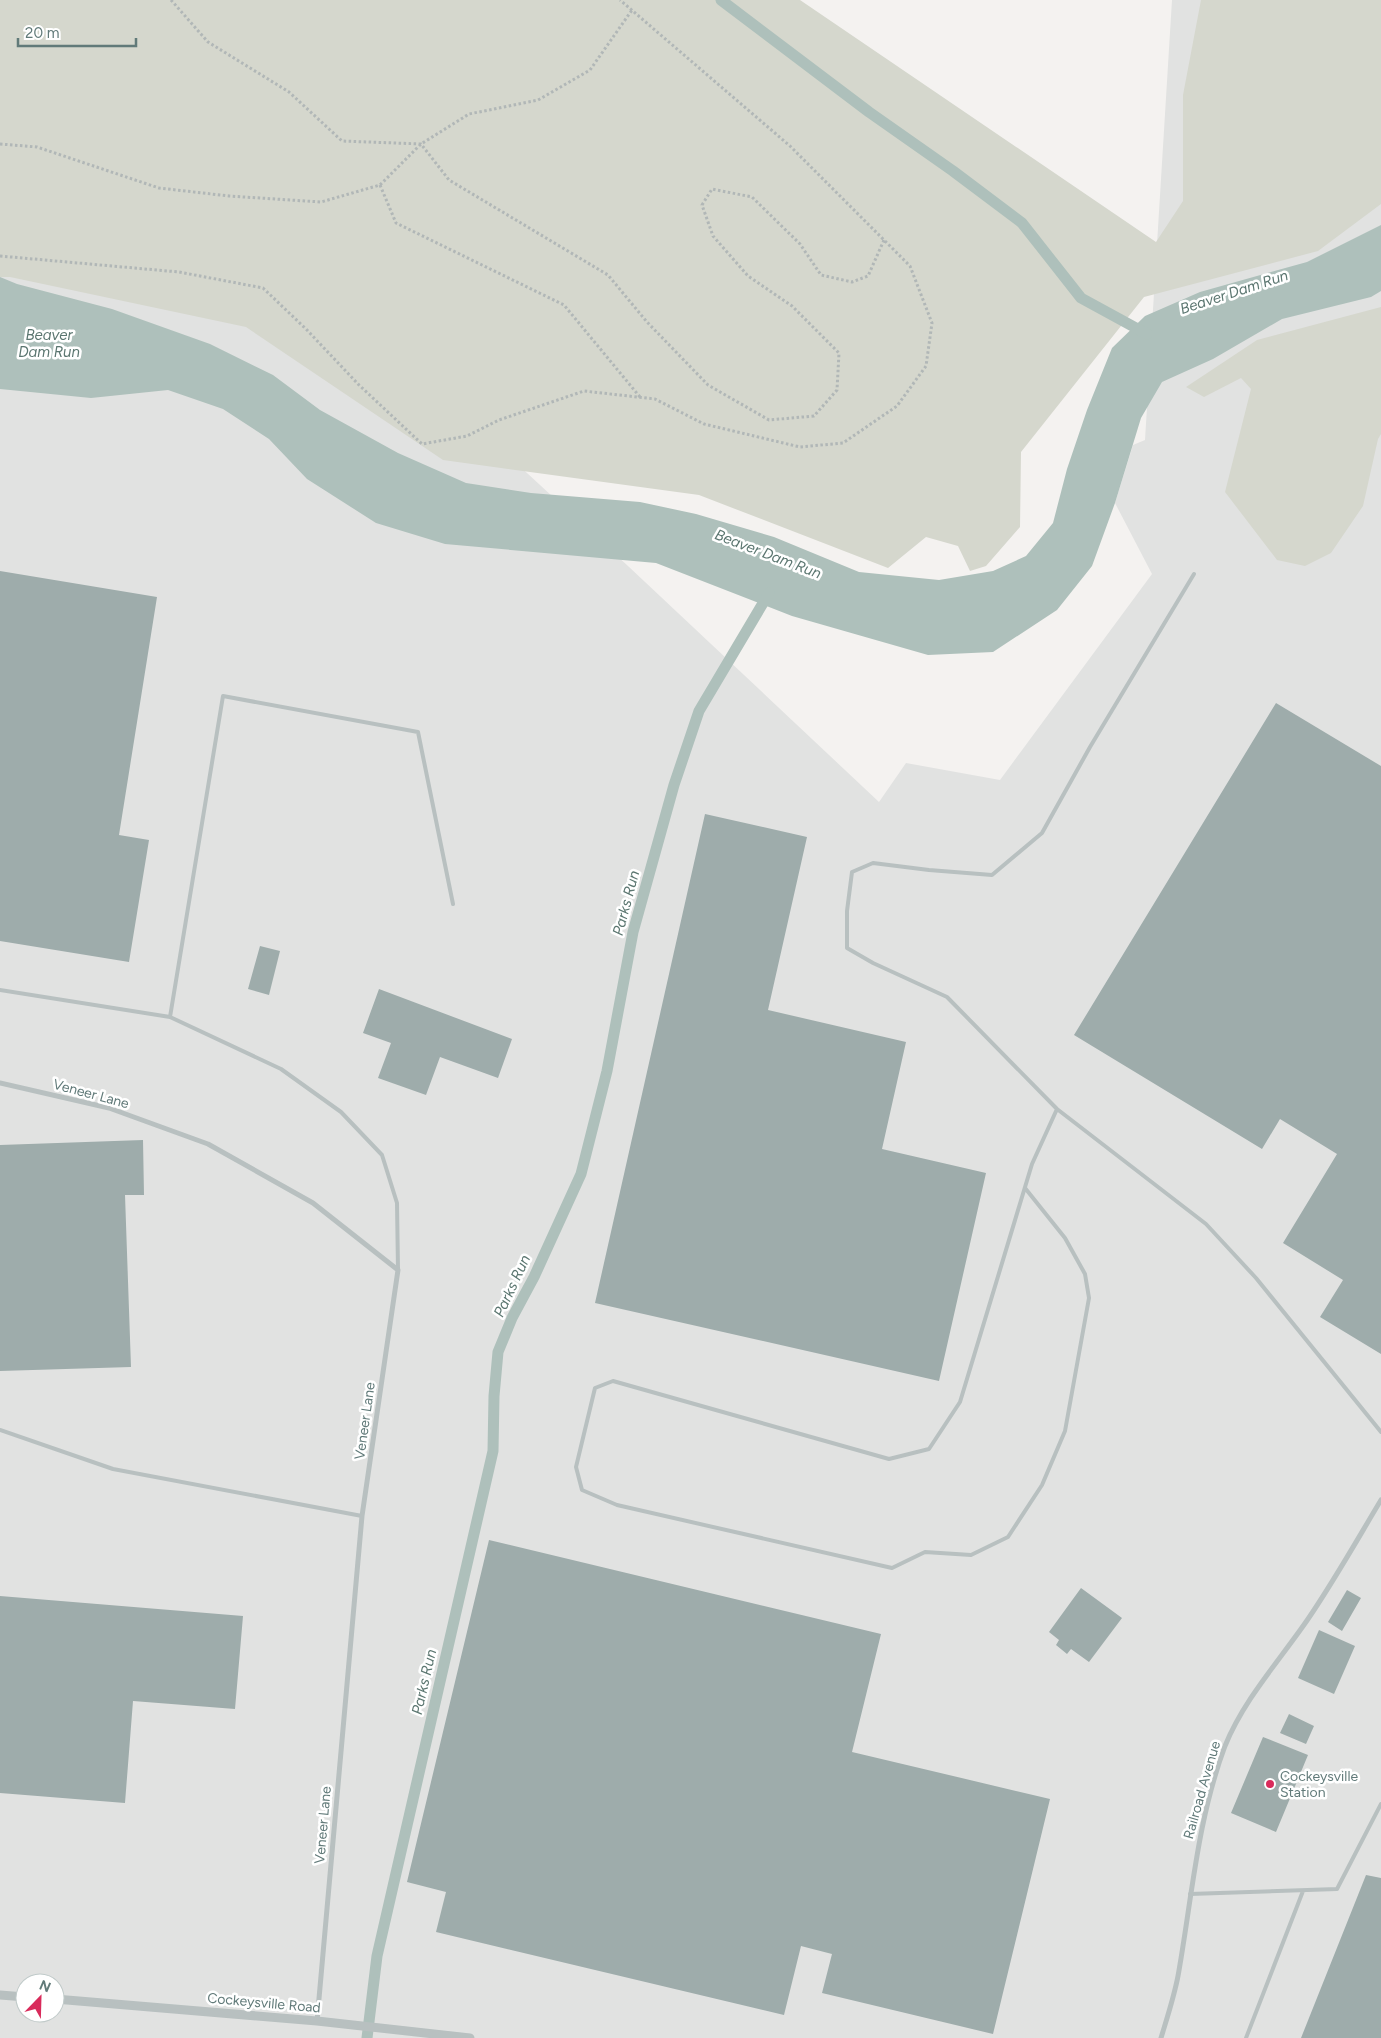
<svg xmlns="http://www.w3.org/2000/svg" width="1381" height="2038" viewBox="0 0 1381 2038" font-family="Figtree,sans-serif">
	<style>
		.built { fill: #e1e2e1; fill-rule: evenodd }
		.green { fill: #d5d7cd }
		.water { fill: #aec0bb }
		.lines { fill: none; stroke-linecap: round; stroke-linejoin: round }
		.stream { stroke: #aec0bb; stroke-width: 11 }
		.building { fill: #9eacab }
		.path { stroke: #b1b7b7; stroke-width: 3; stroke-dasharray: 2.5 2.5; stroke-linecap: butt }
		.service { stroke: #b8c0c0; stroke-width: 4 }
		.minor { stroke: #b8c0c0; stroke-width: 5 }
		.tertiary { stroke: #b8c0c0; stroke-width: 9 }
		.poi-dot { fill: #d92b5b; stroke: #fff; stroke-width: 2 }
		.labels { text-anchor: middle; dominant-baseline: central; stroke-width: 5; stroke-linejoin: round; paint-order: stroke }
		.street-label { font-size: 14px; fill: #617a79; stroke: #fff }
		.poi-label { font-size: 14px; fill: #617a79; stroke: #fff; text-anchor: start }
		.water-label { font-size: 15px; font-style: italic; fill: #5b7670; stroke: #fff }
	</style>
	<rect width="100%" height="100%" fill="#f4f2f0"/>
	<path class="built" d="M 0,0 L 63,46 L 628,566 L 879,802 L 906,763 L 1000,780 L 1152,574 L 1115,503 L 1133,445 L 1145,440 L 1172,0 L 1381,0 L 1381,2038 L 0,2038 ZM 25,1983 L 55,1983 L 55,2013 L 25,2013 Z"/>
	<path class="green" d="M 0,0 L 800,0 L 1156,242 L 1183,201 L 1183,95 L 1201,0 L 1381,0 L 1381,204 L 1318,251 L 1144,297 L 1021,452 L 1020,527 L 986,566 L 970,571 L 958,546 L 926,537 L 888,568 L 699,495 L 443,460 L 246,327 L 10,277 L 0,277 Z
		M 1381,307 L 1381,434 L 1378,439 L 1363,506 L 1331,553 L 1305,566 L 1277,560 L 1225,492 L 1251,389 L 1241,378 L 1204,397 L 1186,387 L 1257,340 Z"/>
	<path class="water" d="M 1381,225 L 1381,291 L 1371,297 L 1282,319 L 1213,359 L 1162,382 L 1141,418 L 1115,503 L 1092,566 L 1057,610 L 993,652 L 928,655 L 792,616 L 656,563 L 445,544 L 376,523 L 307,479 L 269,439 L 223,409 L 168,390 L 91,398 L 0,389 L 0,277 L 17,284 L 112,309 L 210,344 L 273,375 L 320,410 L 398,453 L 466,483 L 531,493 L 640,502 L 696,514 L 774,537 L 859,572 L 939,580 L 993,571 L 1026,556 L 1053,523 L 1067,469 L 1087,410 L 1112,348 L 1145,316 L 1200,292 L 1307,262 Z"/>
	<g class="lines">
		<path class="stream" d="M 721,0 L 869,112 L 953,171 L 1022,223 L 1081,298 L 1147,334
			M 367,2038 L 377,1956 L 493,1451 L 494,1396 L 498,1352 L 512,1318 L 534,1277 L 581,1174 L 607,1071 L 633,932 L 674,785 L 699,711 L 769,593"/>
	</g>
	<path class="building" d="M 0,571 L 157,597 L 119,835 L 149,840 L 129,962 L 0,941 Z
		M 1276,703 L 1381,766 L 1381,1354 L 1320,1317 L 1343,1280 L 1283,1243 L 1337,1154 L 1280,1119 L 1262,1149 L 1074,1035 Z
		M 705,814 L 807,837 L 768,1010 L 906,1042 L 882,1149 L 986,1173 L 939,1381 L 595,1303 Z
		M 260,946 L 280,951 L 269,995 L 248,989 Z
		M 379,989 L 512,1039 L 498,1078 L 440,1057 L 426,1095 L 378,1078 L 391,1043 L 363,1033 Z
		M 143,1140 L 144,1195 L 125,1195 L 131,1367 L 0,1371 L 0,1145 Z
		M 489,1540 L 881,1634 L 852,1752 L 1050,1799 L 993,2034 L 822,1993 L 832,1954 L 801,1946 L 784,2015 L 436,1932 L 446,1892 L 407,1882 Z
		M 1081,1588 L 1122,1618 L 1089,1662 L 1071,1649 L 1067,1654 L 1056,1645 L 1059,1640 L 1049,1632 Z
		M 1347,1590 L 1361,1598 L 1342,1631 L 1328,1622 Z
		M 0,1596 L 243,1616 L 235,1709 L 133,1701 L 125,1803 L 0,1793 Z
		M 1319,1630 L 1355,1646 L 1334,1694 L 1298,1678 Z
		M 1289,1714 L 1314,1726 L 1306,1744 L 1280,1733 Z
		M 1263,1737 L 1308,1755 L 1276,1832 L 1231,1813 Z
		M 1366,1875 L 1381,1878 L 1381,2038 L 1301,2038 Z"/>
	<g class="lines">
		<path class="path" d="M 171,0 L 208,42 L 289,92 L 342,141 L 421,144 L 449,180 L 608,275 L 647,322 L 708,385 L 769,420 L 814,416 L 837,390 L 839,353 L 792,306 L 748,276 L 713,236 L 702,205 L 712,189 L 752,197 L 800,244 L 821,275 L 852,282 L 868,276 L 884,240
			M 0,144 L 37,147 L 159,188 L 229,196 L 321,202 L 380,185 L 421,144 L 469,114 L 538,100 L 590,70 L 632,10
			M 380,185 L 396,223 L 564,305 L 640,397
			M 0,256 L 179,272 L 263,288 L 306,329 L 359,385 L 422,444 L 467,436 L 499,420 L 584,391 L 655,399 L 704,424 L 800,447 L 843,443 L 897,406 L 926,366 L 932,323 L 910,266 L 790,146 L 620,0"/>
		<path class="service" d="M 1194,574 L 1090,747 L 1042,833 L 992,875 L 929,870 L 873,863 L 852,872 L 847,911 L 847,948 L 873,963 L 947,997 L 1057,1109 L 1206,1224 L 1256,1278 L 1381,1432
			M 0,990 L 170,1017 L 281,1069 L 341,1112 L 382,1155 L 397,1203 L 398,1270
			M 170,1017 L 223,696 L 418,732 L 453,904
			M 1025,1188 L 1065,1238 L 1085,1274 L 1089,1298 L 1065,1431 L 1042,1485 L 1008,1537 L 971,1555 L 925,1552 L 892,1568 L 617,1505 L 582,1490 L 576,1467 L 595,1388 L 613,1381 L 889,1459 L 929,1449 L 960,1402 L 1032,1164 L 1057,1109
			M 0,1430 L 113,1469 L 362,1516
			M 1190,1894 L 1337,1889 L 1381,1804
			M 1246,2038 L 1303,1891"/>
		<path class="minor" d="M 0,1083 L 109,1108 L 208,1144 L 313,1203 L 398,1270 L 362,1516 L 317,2021
			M 1161,2038 C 1167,2018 1174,1997 1178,1976 C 1192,1898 1197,1821 1225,1746 C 1244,1699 1280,1660 1308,1619 C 1334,1581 1357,1540 1381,1500"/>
		<path class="tertiary" d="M 0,1995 L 25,1997
			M 55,1999 L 317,2021 L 470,2038"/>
	</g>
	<circle class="poi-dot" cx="1270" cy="1784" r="5"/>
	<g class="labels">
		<g class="street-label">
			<text transform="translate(91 1094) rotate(15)">Veneer Lane</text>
			<text transform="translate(365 1421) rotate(-82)">Veneer Lane</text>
			<text transform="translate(1202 1790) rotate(-74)">Railroad Avenue</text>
			<text transform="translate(323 1825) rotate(-85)">Veneer Lane</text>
			<text transform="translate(264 2003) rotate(5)">Cockeysville Road</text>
		</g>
		<g class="poi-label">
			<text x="1280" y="1776">Cockeysville<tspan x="1280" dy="16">Station</tspan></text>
		</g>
		<g class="water-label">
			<text transform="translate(1234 292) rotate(-18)">Beaver Dam Run</text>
			<text x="49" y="335">Beaver<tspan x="49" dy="17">Dam Run</tspan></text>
			<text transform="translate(768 554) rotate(21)">Beaver Dam Run</text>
			<text transform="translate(626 903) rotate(-75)">Parks Run</text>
			<text transform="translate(512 1286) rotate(-65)">Parks Run</text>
			<text transform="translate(424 1682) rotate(-77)">Parks Run</text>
		</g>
	</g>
	<g transform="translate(40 1998) rotate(23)"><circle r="24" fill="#ffffff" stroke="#c0cac9"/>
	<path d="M0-4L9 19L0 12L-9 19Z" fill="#d92b5b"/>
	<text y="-8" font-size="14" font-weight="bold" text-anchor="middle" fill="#617a79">N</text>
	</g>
	<path d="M18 38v8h118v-8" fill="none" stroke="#617a79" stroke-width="2.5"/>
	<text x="25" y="38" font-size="15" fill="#617a79" stroke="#ffffff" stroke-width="4" paint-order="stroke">20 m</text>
</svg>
